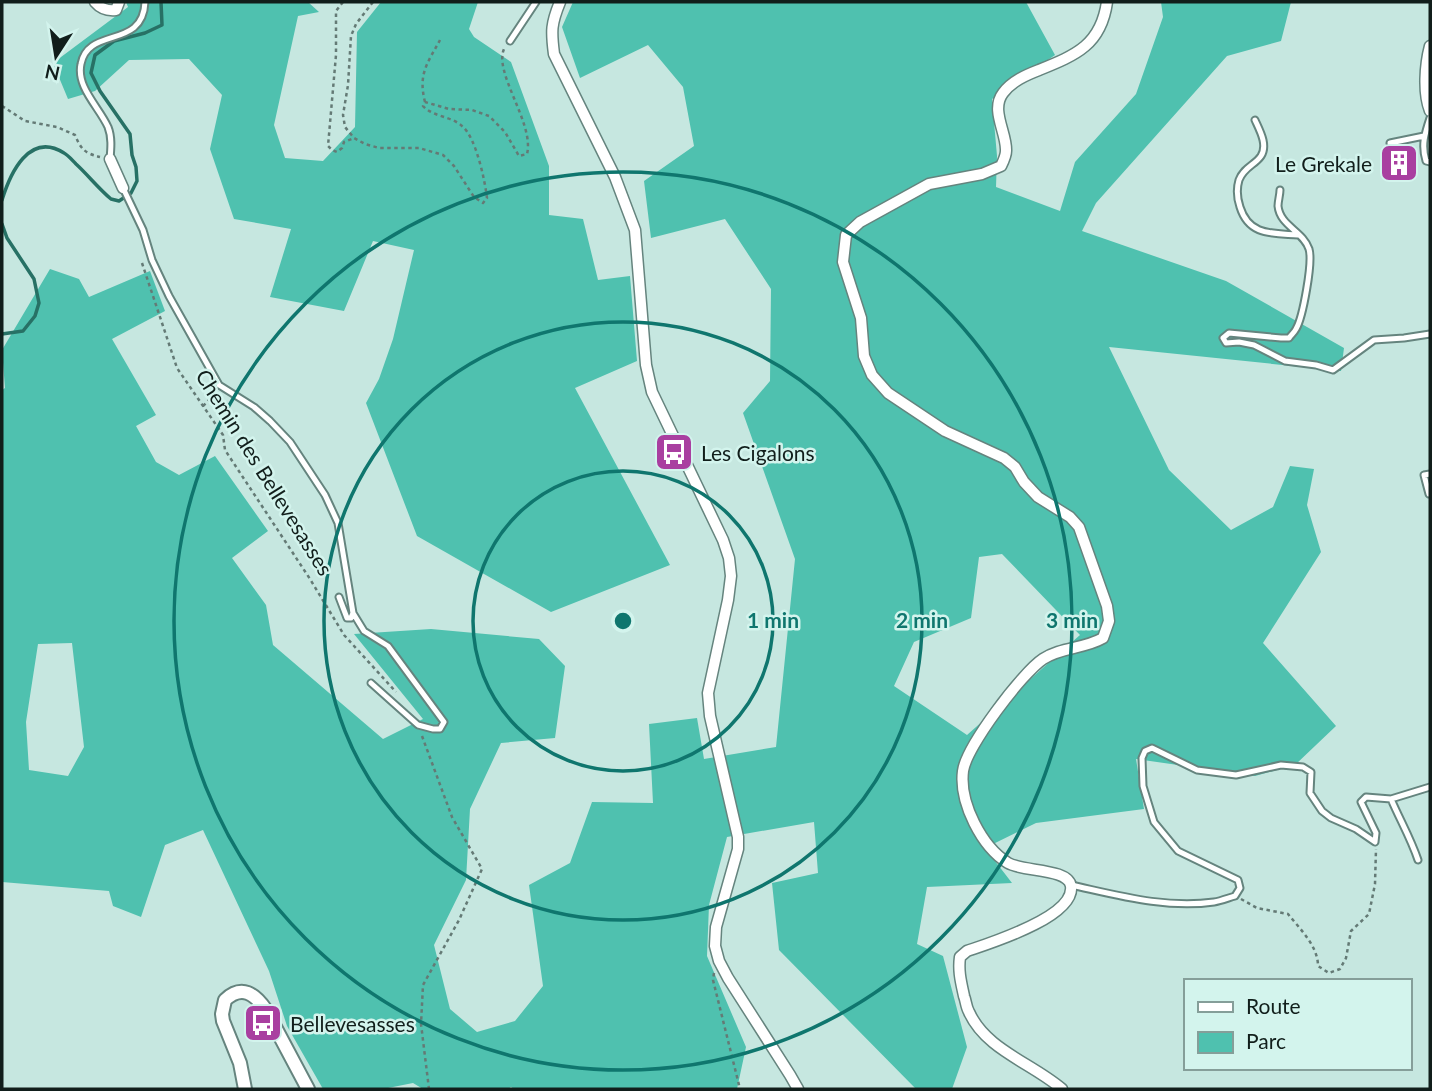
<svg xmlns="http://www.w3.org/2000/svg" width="1432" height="1091" viewBox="0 0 1432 1091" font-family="Lato,sans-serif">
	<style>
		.green { fill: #4fc1af; fill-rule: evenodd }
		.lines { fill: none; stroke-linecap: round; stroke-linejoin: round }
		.stream { stroke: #277165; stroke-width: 3.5 }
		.service-casing { stroke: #65847e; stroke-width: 9 }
		.minor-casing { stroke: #65847e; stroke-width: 13 }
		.tertiary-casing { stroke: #65847e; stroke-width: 16 }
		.path { stroke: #647a75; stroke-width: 2.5; stroke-dasharray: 3.5 3.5; stroke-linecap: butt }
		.service { stroke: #fff; stroke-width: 5 }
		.minor { stroke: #fff; stroke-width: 10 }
		.tertiary { stroke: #fff; stroke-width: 12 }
		.ring { fill: none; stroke: #0f766e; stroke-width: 3.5 }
		.labels { text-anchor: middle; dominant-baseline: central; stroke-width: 5; stroke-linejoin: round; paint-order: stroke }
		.poi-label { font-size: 21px; fill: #111e1b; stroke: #d3f4ed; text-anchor: start }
		.street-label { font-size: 21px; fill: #111e1b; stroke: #d3f4ed }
		.centre { fill: #0f766e; stroke: #d3f4ed; stroke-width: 3.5 }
		.ring-label { font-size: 21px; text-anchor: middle; font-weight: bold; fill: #0f766e; stroke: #d3f4ed; stroke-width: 5; stroke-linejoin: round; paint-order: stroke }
	</style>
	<rect width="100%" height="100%" fill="#c6e7e0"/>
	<path class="green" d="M 126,2 L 308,2 L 319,12 L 298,16 L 274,125 L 285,158 L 323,161 L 355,127 L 357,32 L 381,2 L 478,2 L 469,29 L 474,37 L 511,62 L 549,166 L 549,215 L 583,219 L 598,280 L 630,276 L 637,361 L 575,388 L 670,565 L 551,612 L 417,536 L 366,403 L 379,379 L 393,339 L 414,250 L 373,241 L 344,311 L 270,297 L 291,229 L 234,219 L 210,149 L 222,95 L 189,59 L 129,60 L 95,91 L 68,99 L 53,63 L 128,7 Z
		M 573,2 L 1026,2 L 1055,55 L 992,99 L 997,156 L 996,187 L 1060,211 L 1075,162 L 1136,94 L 1163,17 L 1161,2 L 1291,2 L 1281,41 L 1227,56 L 1096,203 L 1082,231 L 1226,281 L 1344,348 L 1341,371 L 1109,347 L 1169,470 L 1231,530 L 1273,507 L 1290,466 L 1314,469 L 1307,505 L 1321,552 L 1263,643 L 1336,726 L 1295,765 L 1255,776 L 1136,759 L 1144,809 L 1036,823 L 985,848 L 1012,883 L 927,887 L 917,944 L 943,956 L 967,1047 L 952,1089 L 916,1089 L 779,950 L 772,883 L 818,873 L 814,822 L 727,837 L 709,905 L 707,956 L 746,1047 L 737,1089 L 514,1089 L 511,1087 L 508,1089 L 423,1089 L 413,1083 L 383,1089 L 323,1089 L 287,1026 L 269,971 L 203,830 L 165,845 L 141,917 L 113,906 L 109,891 L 2,882 L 2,390 L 5,388 L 2,350 L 50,269 L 79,279 L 89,297 L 150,271 L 165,311 L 112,339 L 156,415 L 136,426 L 156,462 L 179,475 L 215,456 L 268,531 L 232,558 L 266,605 L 273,645 L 383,739 L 423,719 L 354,634 L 431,629 L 539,639 L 565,666 L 555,738 L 501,743 L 470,809 L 466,880 L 434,945 L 450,1009 L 477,1032 L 515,1021 L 543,986 L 529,885 L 570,863 L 592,802 L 653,803 L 649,724 L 697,718 L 704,759 L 776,747 L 795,559 L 743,413 L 770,381 L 771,289 L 725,219 L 651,238 L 644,181 L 694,146 L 683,87 L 648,45 L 580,78 L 562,27 ZM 1002,554 L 1080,635 L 967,735 L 894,686 L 914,642 L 971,618 L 979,557 ZM 72,643 L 84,747 L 68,776 L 29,770 L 26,722 L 38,644 Z"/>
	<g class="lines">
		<path class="stream" d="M 2,200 C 10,174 29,131 64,153 C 68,155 72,160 76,164 C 88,175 98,188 111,199 L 119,201 L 131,193 L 137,181 L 136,167 L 132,155 L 130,134 L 100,91 L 91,73 L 95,55 L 114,41 L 145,33 L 162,25 L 161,2
			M 2,224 L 7,238 L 34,279 L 39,303 L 35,316 L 23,331 L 2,334"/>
		<defs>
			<path id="service" d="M 510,41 L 536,2
				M 1430,118 C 1425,133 1421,145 1426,161 L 1430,162
				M 1255,120 C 1260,131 1268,145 1261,156 C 1255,165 1244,167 1239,180 C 1236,190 1237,198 1240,207 C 1249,236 1272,233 1298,235
				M 1390,143 L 1424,136
				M 110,159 C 111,148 112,137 108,127 C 99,107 76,87 81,64 C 88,26 143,50 145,2
				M 123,188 L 143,230 L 152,260 L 169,296 L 219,385 L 254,407 L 270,421 L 290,442 L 325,495 L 338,523 L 353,613 L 364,631 L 388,646 L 444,722 L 440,729 L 433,729 L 418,725 L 371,683
				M 1280,190 C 1280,195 1278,201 1278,206 C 1280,226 1303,231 1309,249 C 1313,262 1303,317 1296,329 C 1294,333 1291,335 1289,338 L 1281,338 L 1229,333 L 1223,338 L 1226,343 L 1239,342 L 1254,345 L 1285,361 L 1316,365 L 1333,370 L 1374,340 L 1404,338 L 1430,334
				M 1429,494 L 1424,475 L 1430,474
				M 339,597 L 347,618 L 351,618 L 353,613
				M 1391,799 C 1400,820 1411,839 1418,860
				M 1071,885 C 1117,895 1166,909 1214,902 C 1221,901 1228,898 1235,896 L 1240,888 L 1238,880 L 1178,851 L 1154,822 L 1143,786 L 1142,758 L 1145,751 L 1152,748 L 1197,770 L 1236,775 L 1281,765 L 1303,767 L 1311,772 L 1310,793 L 1322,811 L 1331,818 L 1356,829 L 1375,842 L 1376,833 L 1361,802 L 1366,797 L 1391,799 L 1430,787"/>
			<path id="minor" d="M 95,2 C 101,9 107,11 116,10 L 119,2
				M 560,2 C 551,24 551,31 554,54 L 615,177 L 635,230 L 646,365 L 652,392 L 723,540 L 729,558 L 731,576 L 728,600 L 708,693 L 710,716 L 738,837 L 738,849 L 716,927 L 715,946 L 719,961 L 728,978 L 790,1075 L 798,1089
				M 1430,46 C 1425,65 1423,93 1430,111
				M 110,159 L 123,188
				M 1062,1089 C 1032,1063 986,1050 969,1012 C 966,1007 966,1001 964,996 C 961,982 958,971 960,957 L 967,951 C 990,943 1075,917 1071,886 C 1068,868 1023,872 1008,863 C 982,847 959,803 963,771 C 966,747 1022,673 1043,659 C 1061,647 1084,649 1103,638 L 1109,621 L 1107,606 L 1079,527 L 1070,517 L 1038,497 L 1024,482 L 1015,467 L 1004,458 L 945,431 L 888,393 L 872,375 L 864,356 L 861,318 L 843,262 L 846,235 L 860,222 L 929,184 L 982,174 L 1001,166 C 1003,162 1006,156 1006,151 C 1007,133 990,110 1003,93 C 1012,81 1026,75 1039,70 C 1076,55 1101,45 1107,2"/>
			<path id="tertiary" d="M 245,1089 L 240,1063 L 223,1021 L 222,1014 L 225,1000 C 242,984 255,994 266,1010 L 308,1089"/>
		</defs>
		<use href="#service" class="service-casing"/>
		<use href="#minor" class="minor-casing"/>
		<use href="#tertiary" class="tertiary-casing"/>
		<path class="path" d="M 343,2 L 336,11 L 336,55 L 328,146 L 332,150 L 337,152 L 342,148 L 344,142 L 354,138
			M 373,2 L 356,24 L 351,36 L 348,85 L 343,115 L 345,127 L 354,138 L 365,144 L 379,148 L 419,148 L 443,155 L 454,166 L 474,197 L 483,203 L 487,198 C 485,181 476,137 462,126 C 451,116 433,117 423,106 L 425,102 L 449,109 L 472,110 L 489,116 L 505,132 L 519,156 L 527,154 C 535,123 491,70 505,47
			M 425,102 C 418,74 427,64 440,40
			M 2,106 L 25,121 L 57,127 L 75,135 C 81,149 84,153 100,157
			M 142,263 L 177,368 L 223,435 L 225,450 L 310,579 L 344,635 L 396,692
			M 213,388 L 209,392 L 213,396
			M 203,406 L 213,396
			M 422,736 L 452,817 L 482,869 L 459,920 L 423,985 L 421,1024 L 429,1089
			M 1241,899 L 1257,908 L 1288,914 C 1300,929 1318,946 1318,966 L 1329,973 L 1340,969 L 1346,958 L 1351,931 L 1369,914 L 1375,884 L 1376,849
			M 714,973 L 713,980 L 740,1089"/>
		<use href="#service" class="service"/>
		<use href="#minor" class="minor"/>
		<use href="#tertiary" class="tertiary"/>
	</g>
	<g class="ring">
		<circle cx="623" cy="621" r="150"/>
		<circle cx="623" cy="621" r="299"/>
		<circle cx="623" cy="621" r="449"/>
	</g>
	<defs>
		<symbol id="building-square" viewBox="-11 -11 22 22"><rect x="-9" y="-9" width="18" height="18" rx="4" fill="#a93fa0" stroke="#d3f4ed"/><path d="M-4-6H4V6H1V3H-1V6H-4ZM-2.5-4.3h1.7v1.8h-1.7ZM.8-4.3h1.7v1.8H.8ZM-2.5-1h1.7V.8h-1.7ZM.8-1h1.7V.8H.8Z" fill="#fff"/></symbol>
		<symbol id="bus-square" viewBox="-11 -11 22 22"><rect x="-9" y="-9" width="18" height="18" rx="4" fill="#a93fa0" stroke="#d3f4ed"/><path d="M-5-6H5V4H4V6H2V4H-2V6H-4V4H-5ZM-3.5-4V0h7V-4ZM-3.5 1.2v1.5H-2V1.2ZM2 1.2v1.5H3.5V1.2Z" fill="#fff"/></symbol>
	</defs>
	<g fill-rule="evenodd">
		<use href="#building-square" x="1377" y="141" width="44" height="44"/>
		<use href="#bus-square" x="652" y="430" width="44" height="44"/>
		<use href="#bus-square" x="241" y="1001" width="44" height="44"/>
	</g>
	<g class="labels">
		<g class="poi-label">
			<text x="1372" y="163" text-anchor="end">Le Grekale</text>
			<text x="701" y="452">Les Cigalons</text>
			<text x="290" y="1023">Bellevesasses</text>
		</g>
		<g class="street-label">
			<text transform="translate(265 472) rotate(58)">Chemin des Bellevesasses</text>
		</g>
	</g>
	<circle cx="623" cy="621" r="10" class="centre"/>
	<g class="ring-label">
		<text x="773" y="628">1 min</text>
		<text x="922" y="628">2 min</text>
		<text x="1072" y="628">3 min</text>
	</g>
	<rect width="1432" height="1091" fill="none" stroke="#111e1b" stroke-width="7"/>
	<rect x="1184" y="979" width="228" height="91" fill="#d3f4ed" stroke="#859e99" stroke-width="2"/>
	<rect x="1198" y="1002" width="35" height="10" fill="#ffffff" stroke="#859e99" stroke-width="2"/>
	<text x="1246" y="1014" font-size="21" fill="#111e1b">Route</text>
	<rect x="1198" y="1032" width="35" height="21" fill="#4fc1af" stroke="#859e99" stroke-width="2"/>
	<text x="1246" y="1049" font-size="21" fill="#111e1b">Parc</text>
	<g transform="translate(56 56) rotate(192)" stroke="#d3f4ed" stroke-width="5" paint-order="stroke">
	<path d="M0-5L12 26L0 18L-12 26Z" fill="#111e1b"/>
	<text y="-10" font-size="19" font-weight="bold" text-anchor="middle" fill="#111e1b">N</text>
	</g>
</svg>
